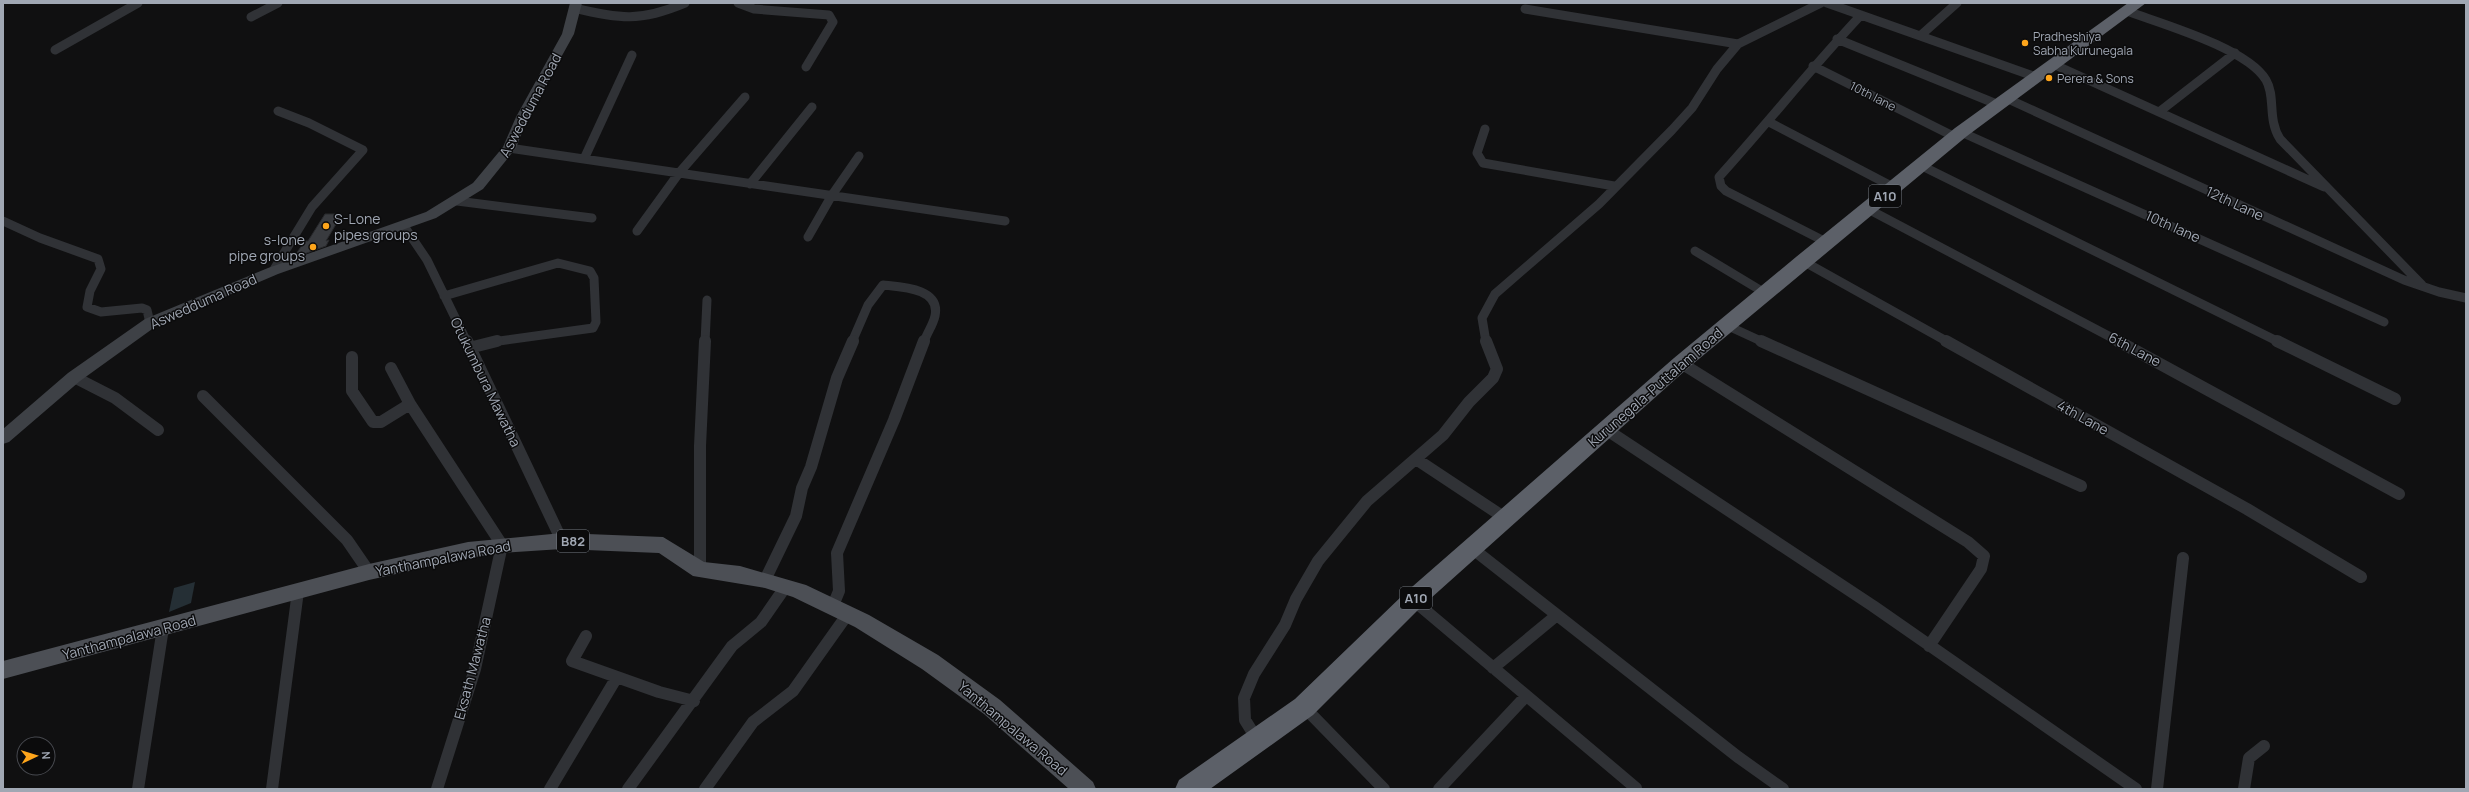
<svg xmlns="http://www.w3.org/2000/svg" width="2469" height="792" viewBox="0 0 2469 792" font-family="Manrope,sans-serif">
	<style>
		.water { fill: #252f35 }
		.building { fill: #393b3f; stroke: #292a2d }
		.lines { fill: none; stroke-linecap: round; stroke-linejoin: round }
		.street-far1 { stroke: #303236; stroke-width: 9 }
		.street { stroke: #303236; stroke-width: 12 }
		.secondary { fill: #3e4146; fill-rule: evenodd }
		.primary { fill: #4c4f55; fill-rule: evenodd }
		.highway { fill: #5c6068; fill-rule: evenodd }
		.poi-dot { fill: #fea51b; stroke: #0b0b0c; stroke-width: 1.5 }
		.labels { text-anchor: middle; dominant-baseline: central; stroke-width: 3; stroke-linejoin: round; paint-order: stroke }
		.far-poi-label { font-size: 12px; fill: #a0a7b3; stroke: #0b0b0c; text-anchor: start }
		.far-street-label { font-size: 12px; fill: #a0a7b3; stroke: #0b0b0c }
		.shield { fill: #0b0b0c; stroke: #737881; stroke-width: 1 }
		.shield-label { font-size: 13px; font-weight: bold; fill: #a0a7b3 }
		.street-label { font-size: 14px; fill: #a0a7b3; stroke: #0b0b0c }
		.poi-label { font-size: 14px; fill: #a0a7b3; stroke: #0b0b0c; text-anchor: start }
	</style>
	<rect width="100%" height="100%" fill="#101011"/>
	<path class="water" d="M 195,582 L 191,603 L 169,612 L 174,588 Z"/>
	<path class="building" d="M 325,214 L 342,214 L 326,241 L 329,240 L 326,246 L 304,254 L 296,254 L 305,241 L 308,241 Z"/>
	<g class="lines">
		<path class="street-far1" d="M 738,3 L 754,9 L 829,15 L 833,22 L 806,67
			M 1827,3 L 2036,77
			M 574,8 C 620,19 640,22 685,3
			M 1525,9 L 1738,44
			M 2127,11 C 2162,24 2247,48 2266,80 C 2276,97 2267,118 2280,139 L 2422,285
			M 251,17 L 278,3
			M 1920,36 L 1957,3
			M 1837,39 L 1999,105
			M 55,50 L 138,3
			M 2053,64 L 2324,187
			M 1813,66 L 1955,137
			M 2008,99 L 2404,280 L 2439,292 L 2466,298
			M 2159,112 L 2235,53
			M 1769,122 L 1895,188
			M 1485,129 L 1477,153 L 1483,163 L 1614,186
			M 1961,132 L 2384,322
			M 509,148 L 1005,221
			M 584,159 L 632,55
			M 1922,166 L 2279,342
			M 750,184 L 812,107
			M 457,201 L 592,218
			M 1868,209 L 2120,342
			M 3,221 L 40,238 L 98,259 L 101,269 L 90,291 L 87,307 L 101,312 L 142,308 L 147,310 L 150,323
			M 404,226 L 427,260 L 467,342
			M 637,231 L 679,173 L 745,97
			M 808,237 L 832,195 L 859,156
			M 1826,242 L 1726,191 L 1721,186 L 1719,177 C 1767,124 1812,67 1861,15
			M 1695,251 L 1765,293
			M 1803,261 L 1948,342
			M 273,271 L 312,207 L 363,150 L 309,123 L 278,111
			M 444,296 L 558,263 L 590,271 L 594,278 L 596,322 L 593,328 L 492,342
			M 1726,325 L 1763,342
			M 705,342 L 707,300
			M 852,342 L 868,305 L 883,285 C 901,287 941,288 935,316 C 933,325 927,333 924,342
			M 1486,342 L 1482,318 L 1495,294 L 1599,204 L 1672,130 L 1692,108 L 1717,69 L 1738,44 L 1821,3"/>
		<path class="street" d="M 467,341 L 562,541
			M 1761,341 L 2081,486
			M 1946,341 L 2247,509 L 2361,577
			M 2118,341 L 2399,494
			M 2277,341 L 2395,399
			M 469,348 L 497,341
			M 352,357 L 352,391 L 373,422 L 381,422 L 410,404
			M 1681,363 L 1968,542 L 1984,556 L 1981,569 L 1929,646
			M 391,368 L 410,404 L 502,545 L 475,669 L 437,789
			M 74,377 L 115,398 L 158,430
			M 203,396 L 347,540 L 369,572
			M 1607,430 L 1873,606 L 2136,789
			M 1416,459 L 1505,518
			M 1473,549 L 1738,757 L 1783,789
			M 700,570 L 700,446 L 705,341
			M 765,580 L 796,516 L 802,488 L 811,467 L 837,378 L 853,341
			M 1413,600 L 1636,788
			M 832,608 L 839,591 L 837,553 L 894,420 L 924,341
			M 586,636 L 572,661 L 659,692 L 694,701
			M 1493,668 L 1557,615
			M 1304,707 L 1384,789
			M 1258,741 L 1245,720 L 1244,698 L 1254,674 L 1285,625 L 1296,599 L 1318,561 L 1367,501 L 1443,435 L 1469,402 L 1493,378 L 1497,369 L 1486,341
			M 138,789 L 163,628
			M 272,789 L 298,591
			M 550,789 L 617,677
			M 628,789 L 732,646 L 761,622 L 786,586
			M 705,789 L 753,722 L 793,691 L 847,615
			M 1439,789 L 1526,696
			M 2157,789 L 2183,558
			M 2244,789 L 2249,758 L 2264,746"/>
		<path class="secondary" d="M 570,3 L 582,3 L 574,34 L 528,117 L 516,148 L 483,189 L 436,218 L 278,274 L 155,327 L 80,381 L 9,442 L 3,444 L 3,429 L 68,373 L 145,319 L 268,268 L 426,212 L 473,183 L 503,147 L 516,117 L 562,34 Z"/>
		<path class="primary" d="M 562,533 L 663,537 L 704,562 L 740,566 L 806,585 L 869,615 L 938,655 L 1000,700 L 1093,782 L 1096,789 L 1069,789 L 984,714 L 922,669 L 855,627 L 793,597 L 765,588 L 693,576 L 659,553 L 562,549 L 502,553 L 468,558 L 369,580 L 3,679 L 3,661 L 369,564 L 468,542 Z"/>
		<path class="highway" d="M 2128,3 L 2146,3 L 1967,136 L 1688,368 L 1421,607 L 1313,715 L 1210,789 L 1175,789 L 1179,780 L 1295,699 L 1405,593 L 1674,358 L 1796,257 L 1955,128 Z"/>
	</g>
	<g class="poi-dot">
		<circle cx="2025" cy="43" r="4"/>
		<circle cx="2049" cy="78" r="4"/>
		<circle cx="326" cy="226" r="4"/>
		<circle cx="313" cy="247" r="4"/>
	</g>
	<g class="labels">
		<g class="far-poi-label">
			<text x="2033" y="36">Pradheshiya<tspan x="2033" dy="14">Sabha Kurunegala</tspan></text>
			<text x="2057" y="78">Perera &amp; Sons</text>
		</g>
		<g class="far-street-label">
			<text transform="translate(1873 96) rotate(27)">10th lane</text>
		</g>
		<g class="shield">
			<rect x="1869" y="185" width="32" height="22" rx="3"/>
			<rect x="557" y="530" width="32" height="22" rx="3"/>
			<rect x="1400" y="587" width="32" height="22" rx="3"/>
		</g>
		<g class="shield-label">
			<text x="1885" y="196">A10</text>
			<text x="573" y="541">B82</text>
			<text x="1416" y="598">A10</text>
		</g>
		<g class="street-label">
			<text transform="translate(530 105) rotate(-62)">Aswedduma Road</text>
			<text transform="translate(2235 203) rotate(25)">12th Lane</text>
			<text transform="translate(2173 226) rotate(24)">10th lane</text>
			<text transform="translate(203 301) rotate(-24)">Aswedduma Road</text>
			<text transform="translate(2135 349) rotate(28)">6th Lane</text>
			<text transform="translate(486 382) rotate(64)">Otukumbura Mawatha</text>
			<text transform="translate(1655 387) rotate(-41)">Kurunegala-Puttalam Road</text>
			<text transform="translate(2083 417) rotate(29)">4th Lane</text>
			<text transform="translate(443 558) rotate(-11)">Yanthampalawa Road</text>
			<text transform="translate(129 637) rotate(-15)">Yanthampalawa Road</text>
			<text transform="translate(472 668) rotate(-75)">Eksath Mawatha</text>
			<text transform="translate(1013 728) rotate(40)">Yanthampalawa Road</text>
		</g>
		<g class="poi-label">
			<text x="334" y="218">S-Lone<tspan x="334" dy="16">pipes groups</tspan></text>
			<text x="305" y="239" text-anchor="end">s-lone<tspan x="305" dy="16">pipe groups</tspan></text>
		</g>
	</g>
	<rect width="2469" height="792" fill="none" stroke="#a0a7b3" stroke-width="8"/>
	<g transform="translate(36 756) rotate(86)"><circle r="19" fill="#0b0b0c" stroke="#47494f"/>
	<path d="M0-3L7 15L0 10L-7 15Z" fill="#fea51b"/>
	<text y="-6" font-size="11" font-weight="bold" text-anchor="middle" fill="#a0a7b3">N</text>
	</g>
</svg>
